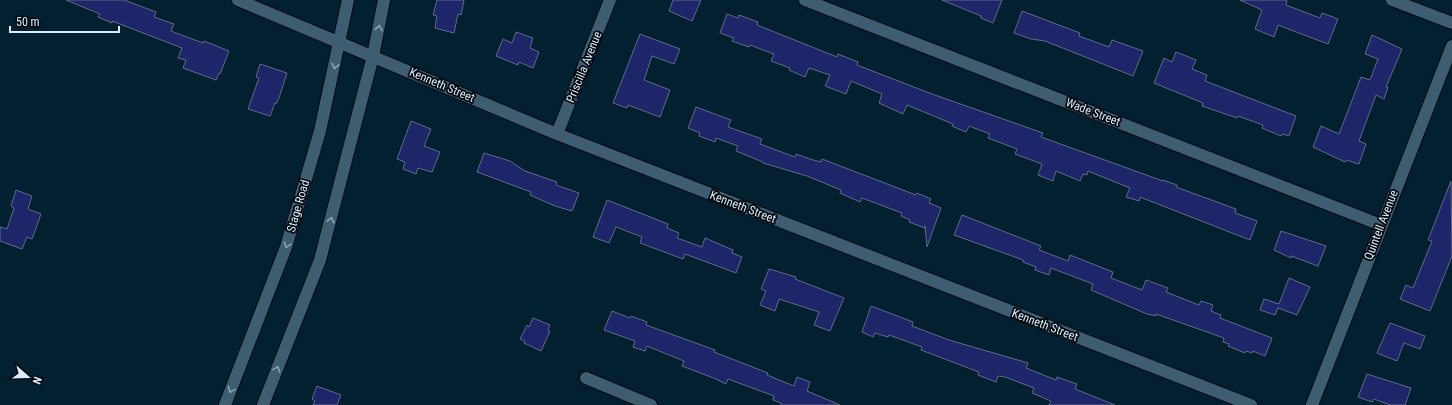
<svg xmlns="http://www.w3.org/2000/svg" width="1452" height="405" viewBox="0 0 1452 405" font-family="'Roboto Condensed',sans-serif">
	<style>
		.building { fill: #1d2669; stroke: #616a87 }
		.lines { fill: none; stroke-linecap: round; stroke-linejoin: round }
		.street-casing { stroke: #000914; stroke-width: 14 }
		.secondary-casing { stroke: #000914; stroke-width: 14 }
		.street { stroke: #3f5d71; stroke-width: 12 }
		.secondary { stroke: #3f5d71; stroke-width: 12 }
		.oneway { stroke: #8da4b4 }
		.labels { text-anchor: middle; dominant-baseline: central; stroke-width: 3.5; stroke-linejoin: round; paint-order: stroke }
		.street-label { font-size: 12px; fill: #dbecf8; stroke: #01080f }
	</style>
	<rect width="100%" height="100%" fill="#022030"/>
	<path class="building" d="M 66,0 L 124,0 L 156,12 L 154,17 L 174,24 L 171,31 L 203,43 L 204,41 L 229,51 L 220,74 L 219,73 L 216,80 L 183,68 L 186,60 L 178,58 L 182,48 L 112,21 L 112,23 L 98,17 L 100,14 Z
		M 437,0 L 464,0 L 461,15 L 458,14 L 454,33 L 435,28 L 437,16 L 433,15 Z
		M 673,0 L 701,0 L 692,21 L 669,11 Z
		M 942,0 L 1002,0 L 993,23 L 981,18 L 981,16 Z
		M 1240,0 L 1287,0 L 1286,5 L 1320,18 L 1322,13 L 1338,19 L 1328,44 L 1278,25 L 1274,37 L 1255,29 L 1262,10 Z
		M 1022,11 L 1080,33 L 1079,36 L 1109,47 L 1112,40 L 1143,51 L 1133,76 L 1045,41 L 1031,39 L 1014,33 Z
		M 727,14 L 738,18 L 739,15 L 758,22 L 757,25 L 837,57 L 838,54 L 858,62 L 857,65 L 932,94 L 1043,133 L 1041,137 L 1163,181 L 1163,180 L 1177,185 L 1176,187 L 1236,209 L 1235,213 L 1257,221 L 1250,240 L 1140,197 L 1139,201 L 1126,197 L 1130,188 L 1088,171 L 1087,175 L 1083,174 L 1080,181 L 1056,171 L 1053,181 L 1038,175 L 1042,164 L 1015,154 L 1017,149 L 988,138 L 990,134 L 969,126 L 966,132 L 952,126 L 953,124 L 907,105 L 903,114 L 879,103 L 882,94 L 851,81 L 846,94 L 825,86 L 830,75 L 809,68 L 805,77 L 789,70 L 790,68 L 771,61 L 774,54 L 750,45 L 749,47 L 732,41 L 734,38 L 720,33 Z
		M 516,32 L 533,38 L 530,48 L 539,52 L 533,68 L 519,62 L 518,65 L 496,56 L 503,39 L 512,43 Z
		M 640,34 L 680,49 L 674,64 L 652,56 L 644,80 L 670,90 L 660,117 L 628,105 L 627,108 L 613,103 Z
		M 1372,35 L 1402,49 L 1386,87 L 1388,87 L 1384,99 L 1376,95 L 1359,141 L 1366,144 L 1359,164 L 1346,160 L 1345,162 L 1313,147 L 1321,126 L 1339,134 L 1361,77 L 1370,80 L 1378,59 L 1365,54 Z
		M 1176,52 L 1196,60 L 1192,69 L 1207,75 L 1205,81 L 1296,116 L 1289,136 L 1282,134 L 1281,136 L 1262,128 L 1263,125 L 1238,116 L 1237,118 L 1202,106 L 1203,103 L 1154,83 L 1164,58 L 1172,62 Z
		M 260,64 L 287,73 L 279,98 L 276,104 L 275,103 L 270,116 L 248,109 L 259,78 L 256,77 Z
		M 696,107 L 731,120 L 728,127 L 762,139 L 760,144 L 795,157 L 796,154 L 813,160 L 821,162 L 822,159 L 916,195 L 917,193 L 931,199 L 929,203 L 941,208 L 927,247 L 925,226 L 925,228 L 909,222 L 910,220 L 901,216 L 902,213 L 862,198 L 860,202 L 840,193 L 841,190 L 807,176 L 763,163 L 763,162 L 736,151 L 738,146 L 716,138 L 715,142 L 699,136 L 700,133 L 688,128 Z
		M 411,121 L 431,129 L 424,146 L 440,152 L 432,172 L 418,168 L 416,174 L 403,169 L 405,162 L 397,159 Z
		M 484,153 L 510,161 L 525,171 L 557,182 L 556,185 L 579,193 L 572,211 L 555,206 L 530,195 L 531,192 L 477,172 Z
		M 1451,181 L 1452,256 L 1430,311 L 1400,299 L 1406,285 L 1413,288 L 1432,241 L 1428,240 Z
		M 16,190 L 32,196 L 28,209 L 41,214 L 32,239 L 27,237 L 22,249 L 0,241 L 0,227 L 7,229 L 14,208 L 11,206 Z
		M 607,200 L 668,224 L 667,228 L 679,233 L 677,238 L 702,247 L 705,238 L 733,250 L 732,253 L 742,257 L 736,273 L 685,254 L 683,259 L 640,243 L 642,237 L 616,227 L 609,243 L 593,237 Z
		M 962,215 L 1041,246 L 1039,250 L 1068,261 L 1070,255 L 1113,272 L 1111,278 L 1142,290 L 1146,280 L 1168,288 L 1166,292 L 1199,305 L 1201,301 L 1213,305 L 1211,311 L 1221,315 L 1220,318 L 1272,338 L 1265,356 L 1253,351 L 1252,353 L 1246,351 L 1245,353 L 1228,346 L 1229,344 L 1223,342 L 1224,338 L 1156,314 L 1156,316 L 1147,314 L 1091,290 L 1093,284 L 1051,268 L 1049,275 L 1035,270 L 1036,267 L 1023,262 L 1023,260 L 954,235 Z
		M 1281,231 L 1326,246 L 1318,266 L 1291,256 L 1291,258 L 1274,250 Z
		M 769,269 L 796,277 L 795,279 L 844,298 L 830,331 L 814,325 L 819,312 L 779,299 L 775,311 L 760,305 L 766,291 L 761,289 Z
		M 1289,278 L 1310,287 L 1297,315 L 1278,308 L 1275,315 L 1260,310 L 1264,299 L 1279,304 Z
		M 871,306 L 913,322 L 912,326 L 949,340 L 1028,363 L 1026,368 L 1056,380 L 1057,377 L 1077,384 L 1075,389 L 1115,405 L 1049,405 L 1051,401 L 1032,393 L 1034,388 L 1005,377 L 998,376 L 996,382 L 978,375 L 979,372 L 921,350 L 922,347 L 889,335 L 888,337 L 875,333 L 873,337 L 862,332 Z
		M 612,311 L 630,318 L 631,316 L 647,322 L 646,325 L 715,350 L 714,352 L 768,373 L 767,375 L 794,386 L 797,377 L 810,382 L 807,391 L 840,405 L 781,405 L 781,403 L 773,400 L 774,396 L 728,379 L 726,384 L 716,379 L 682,366 L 684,361 L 647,346 L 645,351 L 633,347 L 635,341 L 604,330 Z
		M 533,318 L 550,325 L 548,330 L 550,331 L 541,351 L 524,343 L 525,341 L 520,339 L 527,325 L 529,327 Z
		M 1390,323 L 1425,336 L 1420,349 L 1404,343 L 1397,361 L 1377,353 Z
		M 1367,374 L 1411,388 L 1405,405 L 1390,405 L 1374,399 L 1372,402 L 1358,397 Z
		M 317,386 L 341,395 L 337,405 L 313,405 L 315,401 L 312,399 Z"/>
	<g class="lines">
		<defs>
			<path id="street" d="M 238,0 L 557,134 L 1251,405
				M 805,0 L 1381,225
				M 1392,0 L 1452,23
				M 557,134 L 610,0
				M 586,378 L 651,405
				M 1312,405 L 1452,46"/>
			<path id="secondary" d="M 225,405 L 286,247 L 320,131 L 348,0
				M 263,405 L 320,260 L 373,56 L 384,0"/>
		</defs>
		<use href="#street" class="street-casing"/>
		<use href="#secondary" class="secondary-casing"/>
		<use href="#street" class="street"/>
		<use href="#secondary" class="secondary"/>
	</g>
	<defs><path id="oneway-chevron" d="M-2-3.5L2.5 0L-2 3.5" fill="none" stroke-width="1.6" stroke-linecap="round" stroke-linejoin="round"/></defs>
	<g class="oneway">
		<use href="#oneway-chevron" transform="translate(379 28) rotate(-80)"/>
		<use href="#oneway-chevron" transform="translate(335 66) rotate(103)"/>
		<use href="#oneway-chevron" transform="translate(331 220) rotate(-75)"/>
		<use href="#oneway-chevron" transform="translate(287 245) rotate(108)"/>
		<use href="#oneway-chevron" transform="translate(277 369) rotate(-69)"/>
		<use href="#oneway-chevron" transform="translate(231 390) rotate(111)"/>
	</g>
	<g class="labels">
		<g class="street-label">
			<text transform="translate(584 67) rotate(-68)">Priscilla Avenue</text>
			<text transform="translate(442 85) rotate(23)">Kenneth Street</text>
			<text transform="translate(1093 112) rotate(21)">Wade Street</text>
			<text transform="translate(298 206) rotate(-74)">Stage Road</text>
			<text transform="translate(743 207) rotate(21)">Kenneth Street</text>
			<text transform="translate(1381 225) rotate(-69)">Quintell Avenue</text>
			<text transform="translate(1045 325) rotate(21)">Kenneth Street</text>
		</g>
	</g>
	<g transform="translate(28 377) rotate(110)" stroke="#01080f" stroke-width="3" paint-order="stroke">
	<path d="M0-3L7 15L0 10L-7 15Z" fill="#dbecf8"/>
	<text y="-6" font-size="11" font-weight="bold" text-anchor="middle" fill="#dbecf8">N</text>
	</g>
	<path d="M10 26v6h109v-6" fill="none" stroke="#dbecf8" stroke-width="2"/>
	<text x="16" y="26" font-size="12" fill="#dbecf8" stroke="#01080f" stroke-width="3" paint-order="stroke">50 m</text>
</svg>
